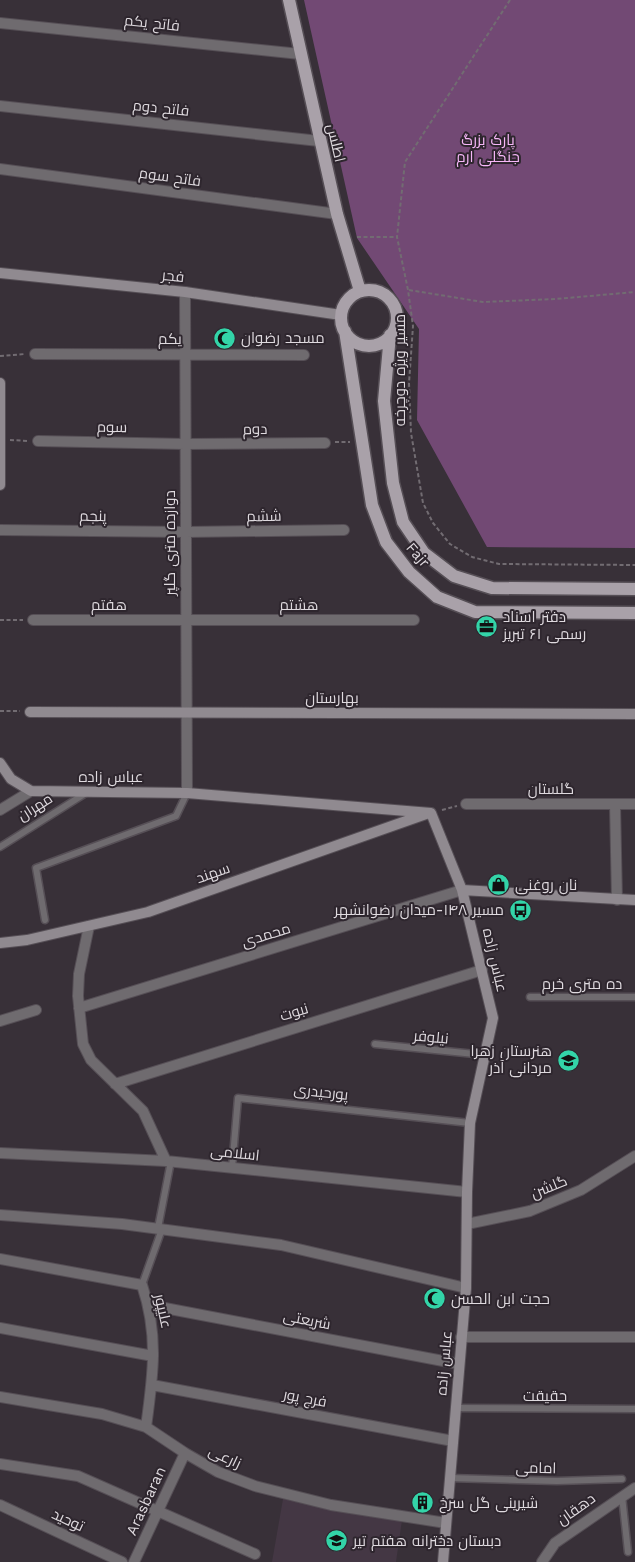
<svg xmlns="http://www.w3.org/2000/svg" width="635" height="1562" viewBox="0 0 635 1562" font-family="'Work Sans',Cairo,sans-serif">
	<style>
		.built { fill: #443744 }
		.forest { fill: #724974 }
		.lines { fill: none; stroke-linecap: round; stroke-linejoin: round }
		.lane-casing { stroke: #564f56; stroke-width: 9 }
		.street-casing { stroke: #564f56; stroke-width: 12 }
		.secondary-casing { stroke: #564f56; stroke-width: 12 }
		.primary-casing { stroke: #564f56; stroke-width: 15 }
		.path { stroke: #726c72; stroke-width: 2; stroke-dasharray: 4 2.5; stroke-linecap: butt }
		.lane { stroke: #6f6b6f; stroke-width: 6 }
		.street { stroke: #6f6b6f; stroke-width: 10 }
		.secondary { stroke: #908a90; stroke-width: 10 }
		.primary { stroke: #a9a1a9; stroke-width: 12 }
		.labels { text-anchor: middle; dominant-baseline: central; stroke-width: 4; stroke-linejoin: round; paint-order: stroke }
		.street-label { font-size: 15px; fill: #dfdadf; stroke: #2e262e }
		.park-label { font-size: 15px; fill: #f7b7f9; stroke: #2e262e }
		.poi-label { font-size: 15px; fill: #dfdadf; stroke: #2e262e; text-anchor: start }
	</style>
	<rect width="100%" height="100%" fill="#383038"/>
	<path class="built" d="M 283,1499 L 331,1510 L 402,1520 L 396,1562 L 272,1562 Z"/>
	<path class="forest" d="M 304,0 L 635,0 L 635,548 L 487,547 L 417,420 L 419,329 L 357,238 Z"/>
	<g class="lines">
		<defs>
			<path id="lane" d="M 0,847 L 86,793
				M 45,920 L 36,868 L 176,816 L 187,793
				M 530,997 L 635,997
				M 375,1044 L 485,1055
				M 232,1168 L 238,1098 L 470,1123
				M 158,1228 L 171,1161
				M 142,1285 L 162,1229
				M 455,1408 L 635,1409
				M 450,1478 L 557,1481 L 622,1479
				M 622,1496 L 628,1552"/>
			<path id="street" d="M 0,23 L 300,54
				M 0,106 L 319,141
				M 0,169 L 337,214
				M 185,292 L 187,793
				M 35,354 L 304,355
				M 38,441 L 185,444 L 325,443
				M 0,530 L 185,532 L 344,530
				M 33,620 L 414,620
				M 466,804 L 635,804
				M 615,804 L 617,900
				M 0,810 L 31,791
				M 89,926 L 79,974 L 78,996 L 83,1044 L 91,1060 L 143,1111 L 166,1161
				M 79,1008 L 462,890
				M 0,1021 L 36,1010
				M 115,1084 L 482,970
				M 0,1153 L 166,1161 L 467,1192
				M 0,1215 L 122,1224 L 281,1245 L 466,1288
				M 467,1224 L 530,1211 L 581,1190 L 635,1156
				M 0,1259 L 142,1285 C 159,1335 153,1376 146,1427
				M 149,1305 L 459,1364
				M 0,1328 L 153,1356
				M 461,1337 L 635,1337
				M 152,1385 L 453,1441
				M 0,1397 L 102,1414 L 146,1427 L 185,1453 L 218,1472 L 255,1486 L 331,1505 L 446,1523
				M 0,1464 L 78,1476 L 255,1554
				M 0,1505 L 122,1562
				M 134,1562 L 185,1453
				M 542,1562 L 555,1543 L 635,1488"/>
			<path id="secondary" d="M 0,273 L 185,292 L 341,315
				M 0,383 L 0,485
				M 30,712 L 635,714
				M 0,763 L 11,779 L 31,791 L 187,793 L 431,813 L 462,890 L 493,1018 L 470,1123 L 467,1192 L 466,1288 L 443,1562
				M 462,890 L 635,900
				M 0,943 L 27,940 L 148,912 L 426,814"/>
			<path id="primary" d="M 289,0 L 337,214 L 360,291
				M341 318a28 28 0 1 1 56 0a28 28 0 1 1-56 0Z
				M 345,331 L 372,505 L 386,542 L 409,572 L 437,597 L 475,612 L 635,613
				M 390,335 L 384,401 L 393,483 L 403,522 L 424,553 L 454,576 L 492,588 L 635,589"/>
		</defs>
		<use href="#lane" class="lane-casing"/>
		<use href="#street" class="street-casing"/>
		<use href="#secondary" class="secondary-casing"/>
		<use href="#primary" class="primary-casing"/>
		<path class="path" d="M 510,0 L 405,162 L 397,237 L 408,290 L 413,326 L 409,383 L 411,433 L 423,503 L 433,523 L 450,544 L 472,557 L 499,564 L 635,565
			M 357,237 L 397,237
			M 409,290 L 483,302 L 556,299 L 635,292
			M 0,356 L 25,354
			M 10,440 L 28,441
			M 335,442 L 350,442
			M 0,620 L 23,620
			M 0,711 L 20,711
			M 442,810 L 457,806"/>
		<use href="#lane" class="lane"/>
		<use href="#street" class="street"/>
		<use href="#secondary" class="secondary"/>
		<use href="#primary" class="primary"/>
	</g>
	<defs>
		<symbol id="mosque-disc" viewBox="-11 -11 22 22"><circle r="9.5" fill="#33d4a8" stroke="#2e262e"/><path d="M3.5-4.9A6 6 0 1 0 3.5 4.9A5 5 0 1 1 3.5-4.9Z" fill="#111"/></symbol>
		<symbol id="office-disc" viewBox="-11 -11 22 22"><circle r="9.5" fill="#33d4a8" stroke="#2e262e"/><path d="M-6-3h4V-5.5h4V-3h4V5H-6ZM-1-4.5V-3h2v-1.5ZM-6 0V1H6V0Z" fill="#111"/></symbol>
		<symbol id="shop-disc" viewBox="-11 -11 22 22"><circle r="9.5" fill="#33d4a8" stroke="#2e262e"/><path d="M-5-2.5h2.3a2.7 3.5 0 0 1 5.4 0H5L5.5 6h-11ZM-1.5-2.5h3a1.5 2.3 0 0 0-3 0Z" fill="#111"/></symbol>
		<symbol id="bus-disc" viewBox="-11 -11 22 22"><circle r="9.5" fill="#33d4a8" stroke="#2e262e"/><path d="M-5-6H5V4H4V6H2V4H-2V6H-4V4H-5ZM-3.5-4V0h7V-4ZM-3.5 1.2v1.5H-2V1.2ZM2 1.2v1.5H3.5V1.2Z" fill="#111"/></symbol>
		<symbol id="school-disc" viewBox="-11 -11 22 22"><circle r="9.5" fill="#33d4a8" stroke="#2e262e"/><path d="M0-5L7-2L0 1L-7-2ZM-4 1L0 2.5L4 1V4Q0 6-4 4Z" fill="#111"/></symbol>
		<symbol id="building-disc" viewBox="-11 -11 22 22"><circle r="9.5" fill="#33d4a8" stroke="#2e262e"/><path d="M-4-6H4V6H1V3H-1V6H-4ZM-2.5-4.3h1.7v1.8h-1.7ZM.8-4.3h1.7v1.8H.8ZM-2.5-1h1.7V.8h-1.7ZM.8-1h1.7V.8H.8Z" fill="#111"/></symbol>
	</defs>
	<g fill-rule="evenodd">
		<use href="#mosque-disc" x="212" y="326" width="25" height="25"/>
		<use href="#office-disc" x="474" y="614" width="25" height="25"/>
		<use href="#shop-disc" x="486" y="872" width="25" height="25"/>
		<use href="#bus-disc" x="508" y="898" width="25" height="25"/>
		<use href="#school-disc" x="556" y="1048" width="25" height="25"/>
		<use href="#mosque-disc" x="422" y="1286" width="25" height="25"/>
		<use href="#building-disc" x="410" y="1490" width="25" height="25"/>
		<use href="#school-disc" x="324" y="1528" width="25" height="25"/>
	</g>
	<g class="labels">
		<g class="street-label">
			<text transform="translate(152 23) rotate(6)">فاتح یکم</text>
			<text transform="translate(161 108) rotate(6)">فاتح دوم</text>
			<text transform="translate(336 143) rotate(77)">اطلس</text>
			<text transform="translate(170 177) rotate(8)">فاتح سوم</text>
			<text transform="translate(173 276) rotate(6)">فجر</text>
			<text x="170" y="339">یکم</text>
			<text transform="translate(400 370) rotate(-90)">مسیر ویژه دوچرخه</text>
			<text transform="translate(112 427) rotate(1)">سوم</text>
			<text transform="translate(255 429) rotate(-1)">دوم</text>
			<text transform="translate(93 516) rotate(1)">پنجم</text>
			<text transform="translate(264 516) rotate(-1)">ششم</text>
			<text transform="translate(170 543) rotate(-90)">دوازده متری گلپر</text>
			<text transform="translate(418 555) rotate(49)">Fajr</text>
			<text x="109" y="605">هفتم</text>
			<text x="299" y="605">هشتم</text>
			<text x="332" y="698">بهارستان</text>
			<text x="111" y="777">عباس زاده</text>
			<text x="551" y="789">گلستان</text>
			<text transform="translate(35 807) rotate(-32)">مهران</text>
			<text transform="translate(213 873) rotate(-19)">سهند</text>
			<text transform="translate(266 935) rotate(-17)">محمدی</text>
			<text transform="translate(495 960) rotate(77)">عباس زاده</text>
			<text x="582" y="984">ده متری خرم</text>
			<text transform="translate(294 1012) rotate(-17)">نبوت</text>
			<text transform="translate(431 1037) rotate(5)">نیلوفر</text>
			<text transform="translate(321 1092) rotate(6)">پورحیدری</text>
			<text transform="translate(235 1153) rotate(6)">اسلامی</text>
			<text transform="translate(549 1187) rotate(-22)">گلشن</text>
			<text transform="translate(163 1311) rotate(78)">علیپور</text>
			<text transform="translate(307 1320) rotate(11)">شریعتی</text>
			<text transform="translate(444 1363) rotate(-85)">عباس زاده</text>
			<text x="545" y="1396">حقیقت</text>
			<text transform="translate(305 1398) rotate(11)">فرج پور</text>
			<text transform="translate(225 1457) rotate(25)">زارعی</text>
			<text transform="translate(536 1468) rotate(1)">امامی</text>
			<text transform="translate(146 1501) rotate(-65)">Arasbaran</text>
			<text transform="translate(576 1509) rotate(-35)">دهقان</text>
			<text transform="translate(68 1520) rotate(25)">توحید</text>
		</g>
		<g class="park-label">
			<text x="488" y="140">پارک بزرگ<tspan x="488" dy="17">جنگلی ارم</tspan></text>
		</g>
		<g class="poi-label">
			<text x="241" y="338">مسجد رضوان</text>
			<text x="503" y="617">دفتر اسناد<tspan x="503" dy="17">رسمی ۶۱ تبریز</tspan></text>
			<text x="515" y="885">نان روغنی</text>
			<text x="504" y="910" text-anchor="end">مسیر ۱۴۸-میدان رضوانشهر</text>
			<text x="552" y="1051" text-anchor="end">هنرستان زهرا<tspan x="552" dy="17">مردانی آذر</tspan></text>
			<text x="451" y="1299">حجت ابن الحسن</text>
			<text x="439" y="1503">شیرینی گل سرخ</text>
			<text x="353" y="1541">دبستان دخترانه هفتم تیر</text>
		</g>
	</g>
</svg>
